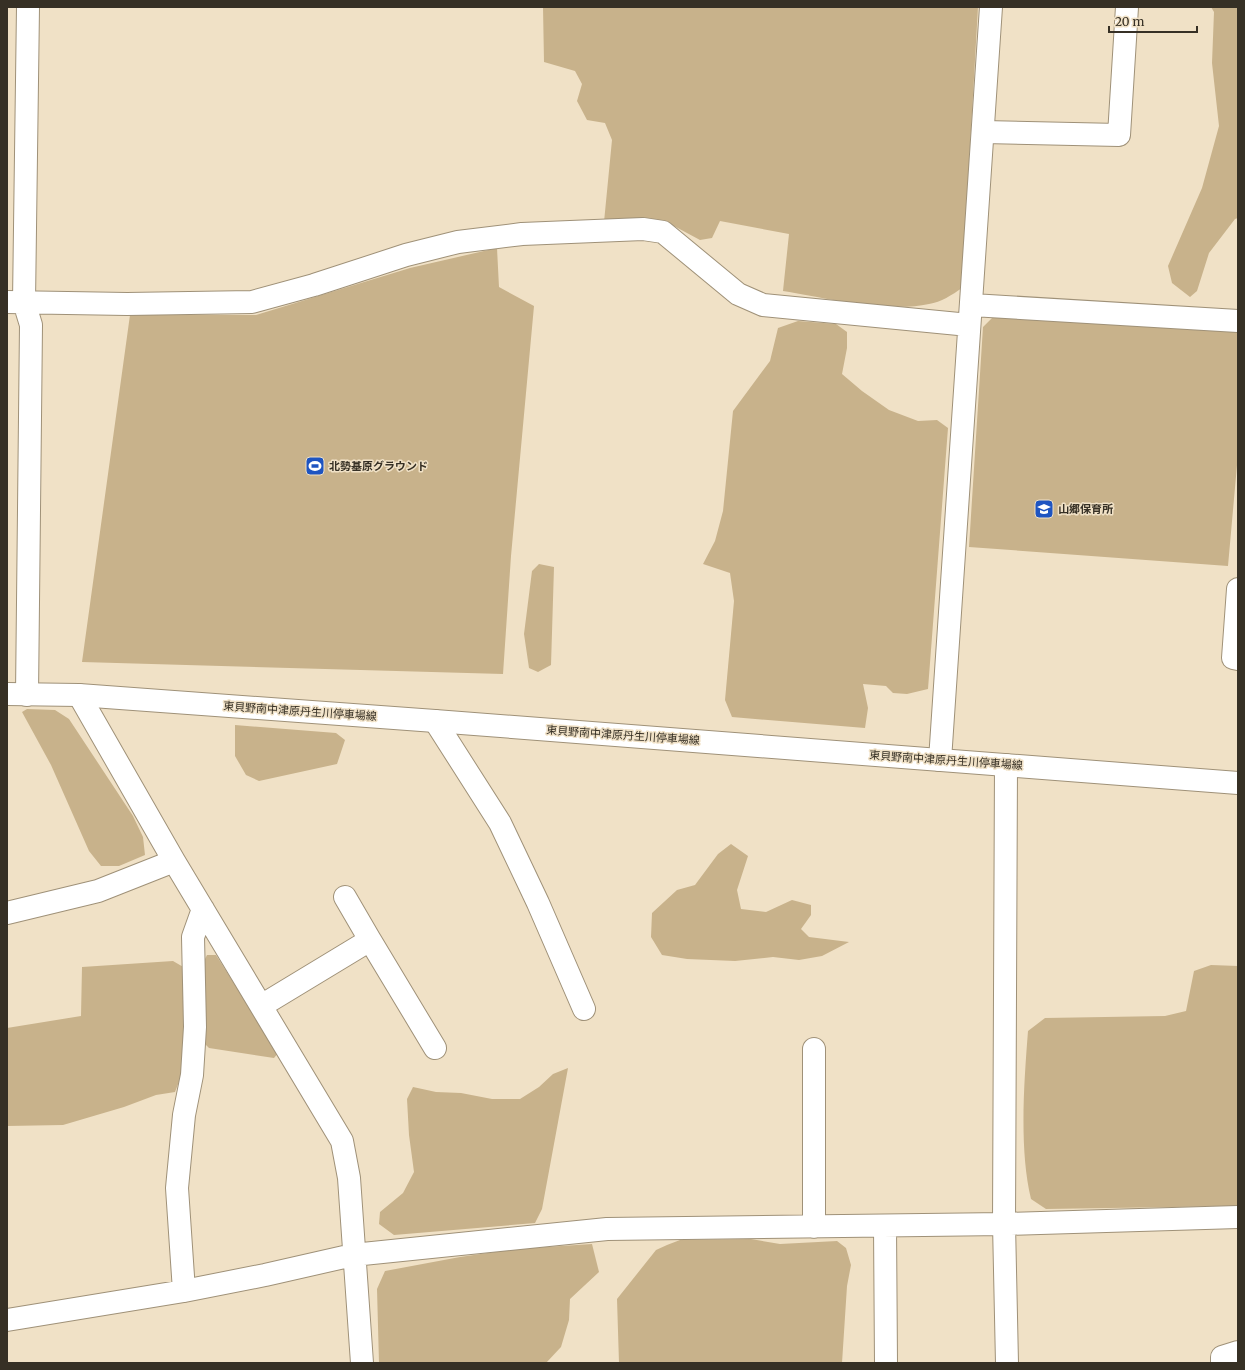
<svg xmlns="http://www.w3.org/2000/svg" width="1245" height="1370" viewBox="0 0 1245 1370" font-family="Merriweather,'Noto Sans JP',serif">
	<style>
		.green { fill: #c8b28b }
		.lines { fill: none; stroke-linecap: round; stroke-linejoin: round }
		.minor-casing { stroke: #9f9178; stroke-width: 24 }
		.major-casing { stroke: #9f9178; stroke-width: 24 }
		.minor { stroke: #fff; stroke-width: 22 }
		.major { stroke: #fff; stroke-width: 22 }
		.labels { text-anchor: middle; dominant-baseline: central; stroke-width: 3; stroke-linejoin: round; paint-order: stroke }
		.poi-label { font-size: 11px; font-weight: bold; fill: #363025; stroke: #f0e1c6; text-anchor: start }
		.street-label { font-size: 11px; fill: #363025; stroke: #f0e1c6 }
	</style>
	<rect width="100%" height="100%" fill="#f0e1c6"/>
	<path class="green" d="M 543,7 L 978,7 L 962,288 C 952,295 941,302 929,304 C 887,313 826,298 783,291 L 789,234 L 720,221 L 712,238 L 700,240 L 674,226 L 653,220 L 604,222 L 612,140 L 605,123 L 587,120 L 577,101 L 582,84 L 575,71 L 544,62 Z
		M 1211,7 L 1238,7 L 1238,218 L 1235,219 L 1209,253 L 1197,291 L 1190,297 L 1172,283 L 1168,266 L 1202,188 L 1219,126 L 1212,63 L 1214,12 Z
		M 497,248 L 499,287 L 534,306 L 511,556 L 503,674 L 82,662 L 130,315 L 256,315 L 410,268 Z
		M 994,316 L 1238,332 L 1238,454 L 1228,566 L 969,547 L 983,327 Z
		M 798,321 L 836,324 L 847,332 L 847,348 L 842,374 L 862,391 L 889,410 L 918,421 L 937,420 L 948,428 L 928,689 L 907,694 L 893,693 L 886,686 L 863,684 L 868,708 L 865,728 L 732,717 L 725,700 L 734,601 L 730,573 L 703,564 L 715,541 L 723,511 L 733,411 L 770,361 L 778,328 Z
		M 539,564 L 554,567 L 551,665 L 538,672 L 529,668 L 524,634 L 532,571 Z
		M 27,709 L 55,710 L 69,719 L 133,816 L 143,837 L 145,855 L 119,866 L 101,866 L 89,851 L 51,765 L 22,712 Z
		M 235,725 L 336,733 L 345,740 L 337,764 L 259,781 L 246,775 L 235,756 Z
		M 731,844 L 748,856 L 737,890 L 741,909 L 766,912 L 792,900 L 811,905 L 811,915 L 801,929 L 809,937 L 849,942 L 822,956 L 799,960 L 773,957 L 735,961 L 687,959 L 662,955 L 651,937 L 652,913 L 677,890 L 695,885 L 718,854 Z
		M 207,955 L 216,955 L 278,1053 L 274,1058 L 209,1048 L 205,1044 L 203,963 Z
		M 173,961 L 185,968 L 185,1066 L 175,1092 L 156,1095 L 124,1107 L 63,1125 L 7,1126 L 7,1028 L 81,1016 L 82,967 Z
		M 1211,965 L 1238,966 L 1238,1206 L 1046,1209 L 1031,1199 C 1019,1149 1024,1083 1028,1031 L 1045,1018 L 1165,1016 L 1186,1011 L 1194,971 Z
		M 568,1068 L 542,1209 L 535,1223 L 394,1235 L 379,1224 L 380,1212 L 403,1193 L 414,1172 L 409,1135 L 407,1099 L 413,1087 L 436,1092 L 461,1093 L 492,1099 L 520,1099 L 539,1087 L 553,1074 Z
		M 751,1239 L 780,1244 L 837,1241 L 846,1248 L 851,1265 L 847,1286 L 842,1363 L 619,1363 L 617,1299 L 656,1250 L 667,1245 L 680,1240 Z
		M 592,1244 L 599,1272 L 570,1299 L 569,1320 L 561,1347 L 546,1363 L 379,1363 L 377,1289 L 385,1271 L 460,1257 L 515,1249 Z"/>
	<g class="lines">
		<defs>
			<path id="minor" d="M 984,132 L 1119,135 L 1127,7
				M 7,302 L 127,304 L 252,302 L 314,285 L 406,255 L 458,242 L 522,234 L 643,229 L 663,232 L 738,294 L 763,305 L 969,325
				M 972,305 L 1238,321
				M 1238,589 L 1233,658 L 1238,659
				M 27,695 L 31,325 L 24,302 L 28,7
				M 79,695 L 174,861 L 342,1141 L 349,1178 L 362,1363
				M 435,721 L 500,823 L 538,903 L 584,1009
				M 940,760 L 991,7
				M 1006,765 L 1004,1224 L 1007,1363
				M 345,897 L 370,940
				M 7,913 L 98,891 L 174,861
				M 261,1006 L 370,940 L 435,1048
				M 885,1226 L 886,1363
				M 814,1227 L 814,1049
				M 184,1291 L 177,1188 L 184,1115 L 192,1075 L 195,1027 L 193,937 L 203,909
				M 7,1320 L 184,1291 L 265,1275 L 353,1255 L 607,1229 L 1004,1224 L 1238,1217
				M 1222,1363 L 1222,1357 L 1238,1352"/>
			<path id="major" d="M 7,694 L 79,695 L 435,721 L 1238,783"/>
		</defs>
		<use href="#minor" class="minor-casing"/>
		<use href="#major" class="major-casing"/>
		<use href="#minor" class="minor"/>
		<use href="#major" class="major"/>
	</g>
	<defs>
		<symbol id="stadium-square" viewBox="-11 -11 22 22"><rect x="-9" y="-9" width="18" height="18" rx="4" fill="#1e54c1" stroke="#f0e1c6"/><path d="M0-5a6.5 5 0 1 0 0 10a6.5 5 0 1 0 0-10ZM-3.5-1.8h7v3.6h-7Z" fill="#fff"/></symbol>
		<symbol id="school-square" viewBox="-11 -11 22 22"><rect x="-9" y="-9" width="18" height="18" rx="4" fill="#1e54c1" stroke="#f0e1c6"/><path d="M0-5L7-2L0 1L-7-2ZM-4 1L0 2.5L4 1V4Q0 6-4 4Z" fill="#fff"/></symbol>
	</defs>
	<g fill-rule="evenodd">
		<use href="#stadium-square" x="304" y="455" width="22" height="22"/>
		<use href="#school-square" x="1033" y="498" width="22" height="22"/>
	</g>
	<g class="labels">
		<g class="poi-label">
			<text x="329" y="466">北勢基原グラウンド</text>
			<text x="1058" y="509">山郷保育所</text>
		</g>
		<g class="street-label">
			<text transform="translate(300 711) rotate(4)">東貝野南中津原丹生川停車場線</text>
			<text transform="translate(623 735) rotate(4)">東貝野南中津原丹生川停車場線</text>
			<text transform="translate(946 760) rotate(4)">東貝野南中津原丹生川停車場線</text>
		</g>
	</g>
	<rect width="1245" height="1370" fill="none" stroke="#363025" stroke-width="16"/>
	<path d="M1109 26v6h88v-6" fill="none" stroke="#363025" stroke-width="2"/>
	<text x="1115" y="26" font-size="12" fill="#363025" stroke="#f0e1c6" stroke-width="3" paint-order="stroke">20 m</text>
</svg>
